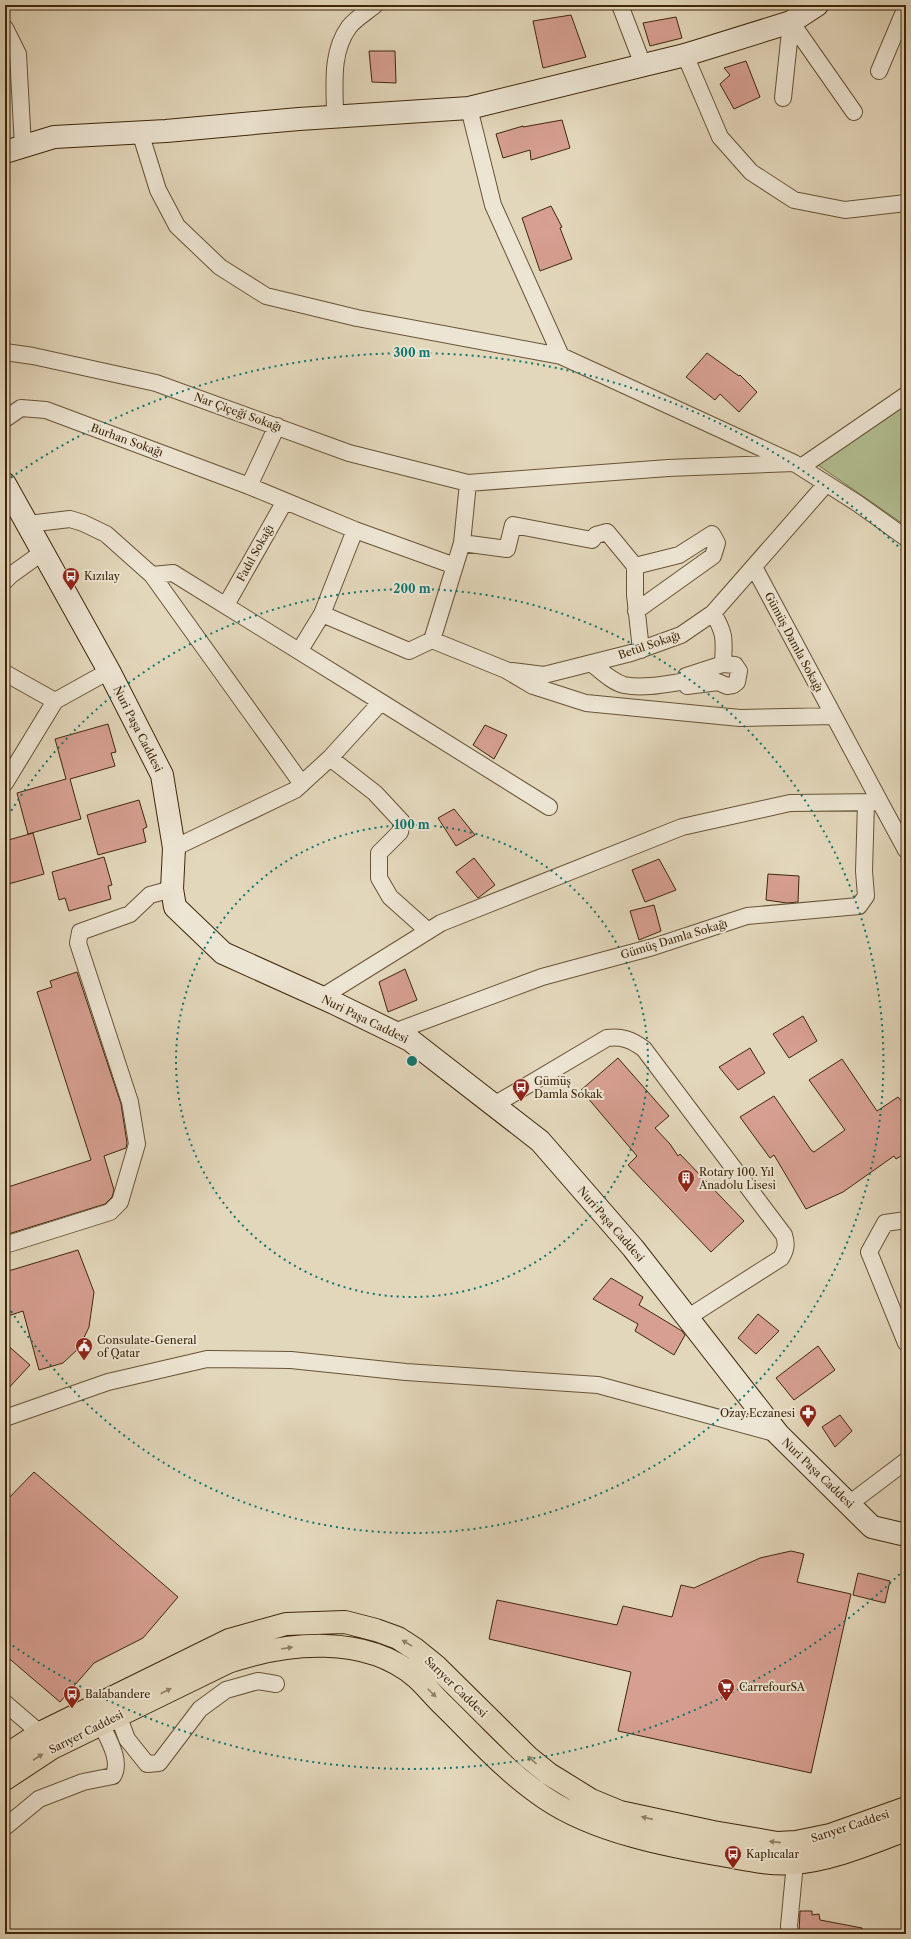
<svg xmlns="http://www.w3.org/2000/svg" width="911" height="1939" viewBox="0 0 911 1939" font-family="'Libre Caslon Text',serif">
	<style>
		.green { fill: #b2bf92; stroke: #78734e }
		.building { fill: #d69f91; stroke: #3f270a }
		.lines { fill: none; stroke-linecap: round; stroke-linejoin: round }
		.street-casing { stroke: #685336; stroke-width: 18 }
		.secondary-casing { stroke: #3f270a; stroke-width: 24 }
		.primary-casing { stroke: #3f270a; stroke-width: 24 }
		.street { stroke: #ede5d3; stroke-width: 16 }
		.secondary { stroke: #ede5d3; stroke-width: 22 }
		.primary { stroke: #e3d7bb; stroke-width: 22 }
		.oneway { fill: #917f62 }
		.ring { fill: none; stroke: #0f766e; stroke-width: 2; stroke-dasharray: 2 4 }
		.labels { text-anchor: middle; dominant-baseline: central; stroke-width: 4; stroke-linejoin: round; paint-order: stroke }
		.street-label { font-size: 11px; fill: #3f270a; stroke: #ede5d3 }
		.poi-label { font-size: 11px; fill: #3f270a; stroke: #ede5d3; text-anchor: start }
		.centre { fill: #0f766e; stroke: #ede5d3; stroke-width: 2 }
		.ring-label { font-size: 12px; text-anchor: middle; font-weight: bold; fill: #0f766e; stroke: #ede5d3; stroke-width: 4; stroke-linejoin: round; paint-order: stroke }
	</style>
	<rect width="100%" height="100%" fill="#e3d7bb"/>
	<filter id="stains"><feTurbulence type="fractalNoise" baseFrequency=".005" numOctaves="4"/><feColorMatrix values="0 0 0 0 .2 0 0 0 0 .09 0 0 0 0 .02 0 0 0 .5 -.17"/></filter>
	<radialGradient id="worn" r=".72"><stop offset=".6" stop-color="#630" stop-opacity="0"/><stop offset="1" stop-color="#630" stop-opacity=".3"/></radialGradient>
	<path class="green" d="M 906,405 L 906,526 L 818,465 Z"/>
	<path class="building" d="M 571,15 L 586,57 L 543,68 L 533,21 Z
		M 676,17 L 682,38 L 650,46 L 643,23 Z
		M 369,51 L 395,51 L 396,83 L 372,82 Z
		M 746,61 L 760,97 L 734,109 L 720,84 L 730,75 L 724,68 Z
		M 562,120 L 570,148 L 531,160 L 530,150 L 503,158 L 496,134 L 523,126 L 523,127 Z
		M 551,206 L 562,227 L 560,228 L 572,259 L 540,271 L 522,218 Z
		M 707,353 L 739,376 L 740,375 L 757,392 L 739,412 L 720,394 L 715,400 L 686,377 Z
		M 108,724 L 116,752 L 111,753 L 115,766 L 70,779 L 81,819 L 28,834 L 17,793 L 66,779 L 55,739 Z
		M 485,725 L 507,735 L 494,759 L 473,745 Z
		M 139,800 L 147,827 L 143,829 L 146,842 L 98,855 L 87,815 Z
		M 454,809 L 475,835 L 456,846 L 438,818 Z
		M 33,833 L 44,874 L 5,885 L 5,841 Z
		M 104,857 L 112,885 L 108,886 L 111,899 L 69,911 L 65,898 L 59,900 L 52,872 Z
		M 474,858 L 495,885 L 478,898 L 456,872 Z
		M 659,859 L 676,890 L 645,902 L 632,870 Z
		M 768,874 L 799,876 L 798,902 L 787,903 L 766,900 Z
		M 654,905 L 661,931 L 639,940 L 630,911 Z
		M 405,969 L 417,1000 L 388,1012 L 379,982 Z
		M 77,972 L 121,1104 L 127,1143 L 126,1148 L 104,1156 L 114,1190 L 112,1197 L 105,1204 L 5,1235 L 5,1188 L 91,1160 L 37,992 L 52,987 L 50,981 Z
		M 803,1016 L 817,1041 L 789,1058 L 773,1034 Z
		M 750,1048 L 765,1073 L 738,1090 L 719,1067 Z
		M 618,1058 L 669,1116 L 655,1128 L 670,1144 L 678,1156 L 680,1154 L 744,1221 L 711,1252 L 628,1165 L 637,1156 L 581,1090 Z
		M 842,1059 L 877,1111 L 898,1097 L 906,1107 L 906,1153 L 896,1159 L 894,1156 L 843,1192 L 806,1209 L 774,1155 L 770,1158 L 740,1117 L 774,1096 L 811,1150 L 814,1152 L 845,1130 L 809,1080 Z
		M 78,1250 L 94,1292 L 89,1327 L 79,1348 L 63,1363 L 39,1370 L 23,1311 L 5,1317 L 5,1272 Z
		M 611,1278 L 643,1297 L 639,1305 L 682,1331 L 685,1335 L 674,1355 L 635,1331 L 638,1324 L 593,1299 Z
		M 758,1314 L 779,1331 L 756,1354 L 738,1338 Z
		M 5,1343 L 30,1365 L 5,1392 Z
		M 818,1346 L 835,1370 L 794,1400 L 776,1378 Z
		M 840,1415 L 852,1431 L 835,1447 L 822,1427 Z
		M 34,1472 L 178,1597 L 143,1638 L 94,1663 L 60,1702 L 5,1655 L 5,1502 Z
		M 791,1551 L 804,1554 L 797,1582 L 851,1594 L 811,1773 L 618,1731 L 631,1672 L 489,1639 L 497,1600 L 617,1625 L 623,1606 L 672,1617 L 681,1585 L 694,1588 L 760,1558 Z
		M 858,1573 L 890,1581 L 885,1603 L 853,1595 Z
		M 800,1911 L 812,1911 L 812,1915 L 819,1914 L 820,1920 L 862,1928 L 861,1934 L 799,1934 Z"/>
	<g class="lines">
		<defs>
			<path id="street" d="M 620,5 L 643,65
				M 791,22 L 854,112
				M 5,28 L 18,54 L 23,147
				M 685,55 L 720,137 L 751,172 L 794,200 L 845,210 L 906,203
				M 879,71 L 906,7
				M 783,98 L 791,22
				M 469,108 L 493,205 L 561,356 L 794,463 L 857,503 L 906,538
				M 335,117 C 335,87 330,53 349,27 C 355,19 367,12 375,5
				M 140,132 L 158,190 L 177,226 L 220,267 L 266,296 L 357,318 L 561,356
				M 5,352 L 33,356 L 156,383 L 349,453 L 468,483 L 668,468 L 794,463
				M 5,419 L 21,408 L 46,410 L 249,486
				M 277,426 L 249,486 L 355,530 L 455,566
				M 801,467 L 906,395
				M 28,524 L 70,519 L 83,523 L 106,534 L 152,575 L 302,784
				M 462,543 L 507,549 L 513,525 L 592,540 L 596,535 L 607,532 L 635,566 L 635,595 L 641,650
				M 635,566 L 679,555 L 712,534 L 717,543 L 713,556 L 636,611
				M 754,567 L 880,802
				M 152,575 L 173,573 L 381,702 L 330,758 L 295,790 L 174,848
				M 5,581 L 11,575 L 43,552
				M 226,605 L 285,501
				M 322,614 L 409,651 L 432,640 L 506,670 L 533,686 L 586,703 L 740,718 L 834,716
				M 432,640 L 462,543 L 468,483
				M 300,650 L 322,614 L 355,530
				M 591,663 C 601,671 612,682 624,685 C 644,689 666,684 686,681 L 687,686 L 718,682 L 727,686 L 733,685 L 737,682 L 739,671 L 735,665 L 723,664 C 724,640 726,635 713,613
				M 512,671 L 544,675 L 631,653 L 681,635 L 713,613 L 826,484
				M 5,673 L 55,701
				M 686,681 L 686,676 L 723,664
				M 381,702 L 549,807
				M 330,758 L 375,793 L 402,822 L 400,832 L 379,853 L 379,878 L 390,897 L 428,931
				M 5,783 L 55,701 L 109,671
				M 322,997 L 441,923 L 682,827 L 790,803 L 880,802 L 906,850
				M 394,1032 L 542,977 L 653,947 L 747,916 L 859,906 L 866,896 L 864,871 L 866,803
				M 494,1105 L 607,1038 C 622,1036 632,1040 644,1049 L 784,1235 C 787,1244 786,1250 781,1258 L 687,1318
				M 906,1220 L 885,1223 L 869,1252 L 906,1343
				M 5,1245 L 110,1212 L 120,1202 L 137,1144 L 130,1102 L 78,943 L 80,932 L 130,914 L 150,895 L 172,889
				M 5,1418 L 108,1382 L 207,1359 L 291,1360 L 406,1372 L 598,1385 L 778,1434
				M 849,1504 L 906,1461
				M 5,1703 L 40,1733
				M 118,1715 L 127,1739 L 147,1764 L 159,1763 L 200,1709 L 226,1690 L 258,1681 L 276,1684
				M 5,1827 L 39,1799 L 83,1782 L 113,1776 C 122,1761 108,1739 101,1724
				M 790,1934 L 789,1926 L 795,1863"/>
			<path id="secondary" d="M 5,152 L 54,137 L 166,131 L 299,119 L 469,108 L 685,55 L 791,22 L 817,5
				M 5,484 L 109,671 L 162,775 L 174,848 L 172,889 L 175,907 L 223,953 L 334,1003 L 410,1040 L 540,1141 L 633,1248 L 778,1434 L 872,1527 L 906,1535"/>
			<path id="primary" d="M 5,1756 L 40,1733 L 229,1640 L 286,1624 L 345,1622 L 376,1630 L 398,1638 L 415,1649 L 436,1666 L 528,1757 L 549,1774 L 591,1800 L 620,1812 L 713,1832 L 777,1843 L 796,1842 L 830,1835 L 906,1808
				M 5,1779 L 52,1748 L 228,1662 C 287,1642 365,1634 416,1677 C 425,1685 433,1695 442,1704 C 475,1736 506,1772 545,1798 C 595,1832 668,1846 727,1856 C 749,1860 771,1865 794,1863 C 833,1860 870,1843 906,1830"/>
		</defs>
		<use href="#street" class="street-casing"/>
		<use href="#secondary" class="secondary-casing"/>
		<use href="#primary" class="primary-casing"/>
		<use href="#street" class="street"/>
		<use href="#secondary" class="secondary"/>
		<use href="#primary" class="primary"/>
	</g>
	<defs><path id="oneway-solid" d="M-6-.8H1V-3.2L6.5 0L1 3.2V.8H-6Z"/></defs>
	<g class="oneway">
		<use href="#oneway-solid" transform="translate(407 1643) rotate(-149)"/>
		<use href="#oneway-solid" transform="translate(287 1648) rotate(-9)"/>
		<use href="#oneway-solid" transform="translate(166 1691) rotate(-27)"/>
		<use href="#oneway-solid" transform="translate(432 1693) rotate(45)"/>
		<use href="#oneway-solid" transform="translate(38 1757) rotate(-33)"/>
		<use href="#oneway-solid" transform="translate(532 1760) rotate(-140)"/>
		<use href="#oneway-solid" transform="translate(647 1818) rotate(-167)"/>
		<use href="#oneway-solid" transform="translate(775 1842) rotate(-174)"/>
	</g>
	<g class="ring">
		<circle cx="412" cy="1061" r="236"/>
		<path d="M5 821A472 472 0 1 1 5 1301"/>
		<path d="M904 1570A708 708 0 0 1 6 1641M6 481A708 708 0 0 1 904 552"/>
	</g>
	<defs>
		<symbol id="bus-pin" viewBox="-11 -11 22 30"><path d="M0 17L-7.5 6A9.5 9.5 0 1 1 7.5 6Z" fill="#8f2418" stroke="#ede5d3"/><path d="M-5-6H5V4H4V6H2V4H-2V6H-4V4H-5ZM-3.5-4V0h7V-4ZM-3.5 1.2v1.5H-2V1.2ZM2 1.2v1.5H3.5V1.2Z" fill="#fff"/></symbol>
		<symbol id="building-pin" viewBox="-11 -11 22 30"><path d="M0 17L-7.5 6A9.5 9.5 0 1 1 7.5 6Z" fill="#8f2418" stroke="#ede5d3"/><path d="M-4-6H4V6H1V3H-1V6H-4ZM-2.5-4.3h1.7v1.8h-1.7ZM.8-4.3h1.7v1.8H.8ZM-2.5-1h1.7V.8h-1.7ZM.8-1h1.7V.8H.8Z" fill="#fff"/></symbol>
		<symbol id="civic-pin" viewBox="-11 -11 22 30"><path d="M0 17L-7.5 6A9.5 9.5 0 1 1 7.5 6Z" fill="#8f2418" stroke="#ede5d3"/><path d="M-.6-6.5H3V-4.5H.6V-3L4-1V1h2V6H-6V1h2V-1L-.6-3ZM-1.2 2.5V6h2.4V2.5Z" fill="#fff"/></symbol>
		<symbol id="pharmacy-pin" viewBox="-11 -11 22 30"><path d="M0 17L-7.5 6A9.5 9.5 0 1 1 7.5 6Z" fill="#8f2418" stroke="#ede5d3"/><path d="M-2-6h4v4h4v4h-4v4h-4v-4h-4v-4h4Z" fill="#fff"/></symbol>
		<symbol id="supermarket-pin" viewBox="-11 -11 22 30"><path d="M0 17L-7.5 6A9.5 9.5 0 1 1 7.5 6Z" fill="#8f2418" stroke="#ede5d3"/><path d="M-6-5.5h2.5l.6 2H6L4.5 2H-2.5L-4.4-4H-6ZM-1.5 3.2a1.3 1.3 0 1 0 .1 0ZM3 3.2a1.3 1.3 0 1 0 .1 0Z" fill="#fff"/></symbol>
	</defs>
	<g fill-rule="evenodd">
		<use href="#bus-pin" x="61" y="566" width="20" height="27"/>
		<use href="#bus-pin" x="511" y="1077" width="20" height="27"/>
		<use href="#building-pin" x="676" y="1168" width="20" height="27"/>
		<use href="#civic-pin" x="74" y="1336" width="20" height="27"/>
		<use href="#pharmacy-pin" x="798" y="1403" width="20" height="27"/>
		<use href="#supermarket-pin" x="716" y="1677" width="20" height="27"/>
		<use href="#bus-pin" x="62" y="1684" width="20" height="27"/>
		<use href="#bus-pin" x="723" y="1844" width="20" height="27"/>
	</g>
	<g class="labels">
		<g class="street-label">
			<text transform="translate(238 412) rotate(20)">Nar Çiçeği Sokağı</text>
			<text transform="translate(127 440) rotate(20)">Burhan Sokağı</text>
			<text transform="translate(255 553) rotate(-61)">Fadıl Sokağı</text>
			<text transform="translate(794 642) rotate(62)">Gümüş Damla Sokağı</text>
			<text transform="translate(649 645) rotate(-19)">Betül Sokağı</text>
			<text transform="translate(138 729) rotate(63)">Nuri Paşa Caddesi</text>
			<text transform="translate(674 939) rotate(-17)">Gümüş Damla Sokağı</text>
			<text transform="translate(365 1019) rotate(26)">Nuri Paşa Caddesi</text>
			<text transform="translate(611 1224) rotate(49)">Nuri Paşa Caddesi</text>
			<text transform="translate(818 1473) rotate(44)">Nuri Paşa Caddesi</text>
			<text transform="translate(456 1687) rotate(44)">Sarıyer Caddesi</text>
			<text transform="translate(86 1732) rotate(-27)">Sarıyer Caddesi</text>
			<text transform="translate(850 1826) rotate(-18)">Sarıyer Caddesi</text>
		</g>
		<g class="poi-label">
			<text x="84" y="576">Kızılay</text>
			<text x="534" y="1081">Gümüş<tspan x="534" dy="13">Damla Sokak</tspan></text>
			<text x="699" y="1172">Rotary 100. Yıl<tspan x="699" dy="13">Anadolu Lisesi</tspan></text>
			<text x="97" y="1340">Consulate-General<tspan x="97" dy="13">of Qatar</tspan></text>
			<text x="795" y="1413" text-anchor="end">Ozay Eczanesi</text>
			<text x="739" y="1687">CarrefourSA</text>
			<text x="85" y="1694">Balabandere</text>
			<text x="746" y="1854">Kaplıcalar</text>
		</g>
	</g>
	<circle cx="412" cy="1061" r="6" class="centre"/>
	<g class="ring-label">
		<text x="412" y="357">300 m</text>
		<text x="412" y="593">200 m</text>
		<text x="412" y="829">100 m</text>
	</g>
	<rect width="911" height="1939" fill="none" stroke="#e3d7bb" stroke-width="20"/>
	<rect x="6" y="6" width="899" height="1927" fill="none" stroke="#3f270a" stroke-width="2"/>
	<rect x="10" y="10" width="891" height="1919" fill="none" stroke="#3f270a"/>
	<rect width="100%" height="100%" filter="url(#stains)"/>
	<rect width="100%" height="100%" fill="url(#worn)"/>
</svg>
